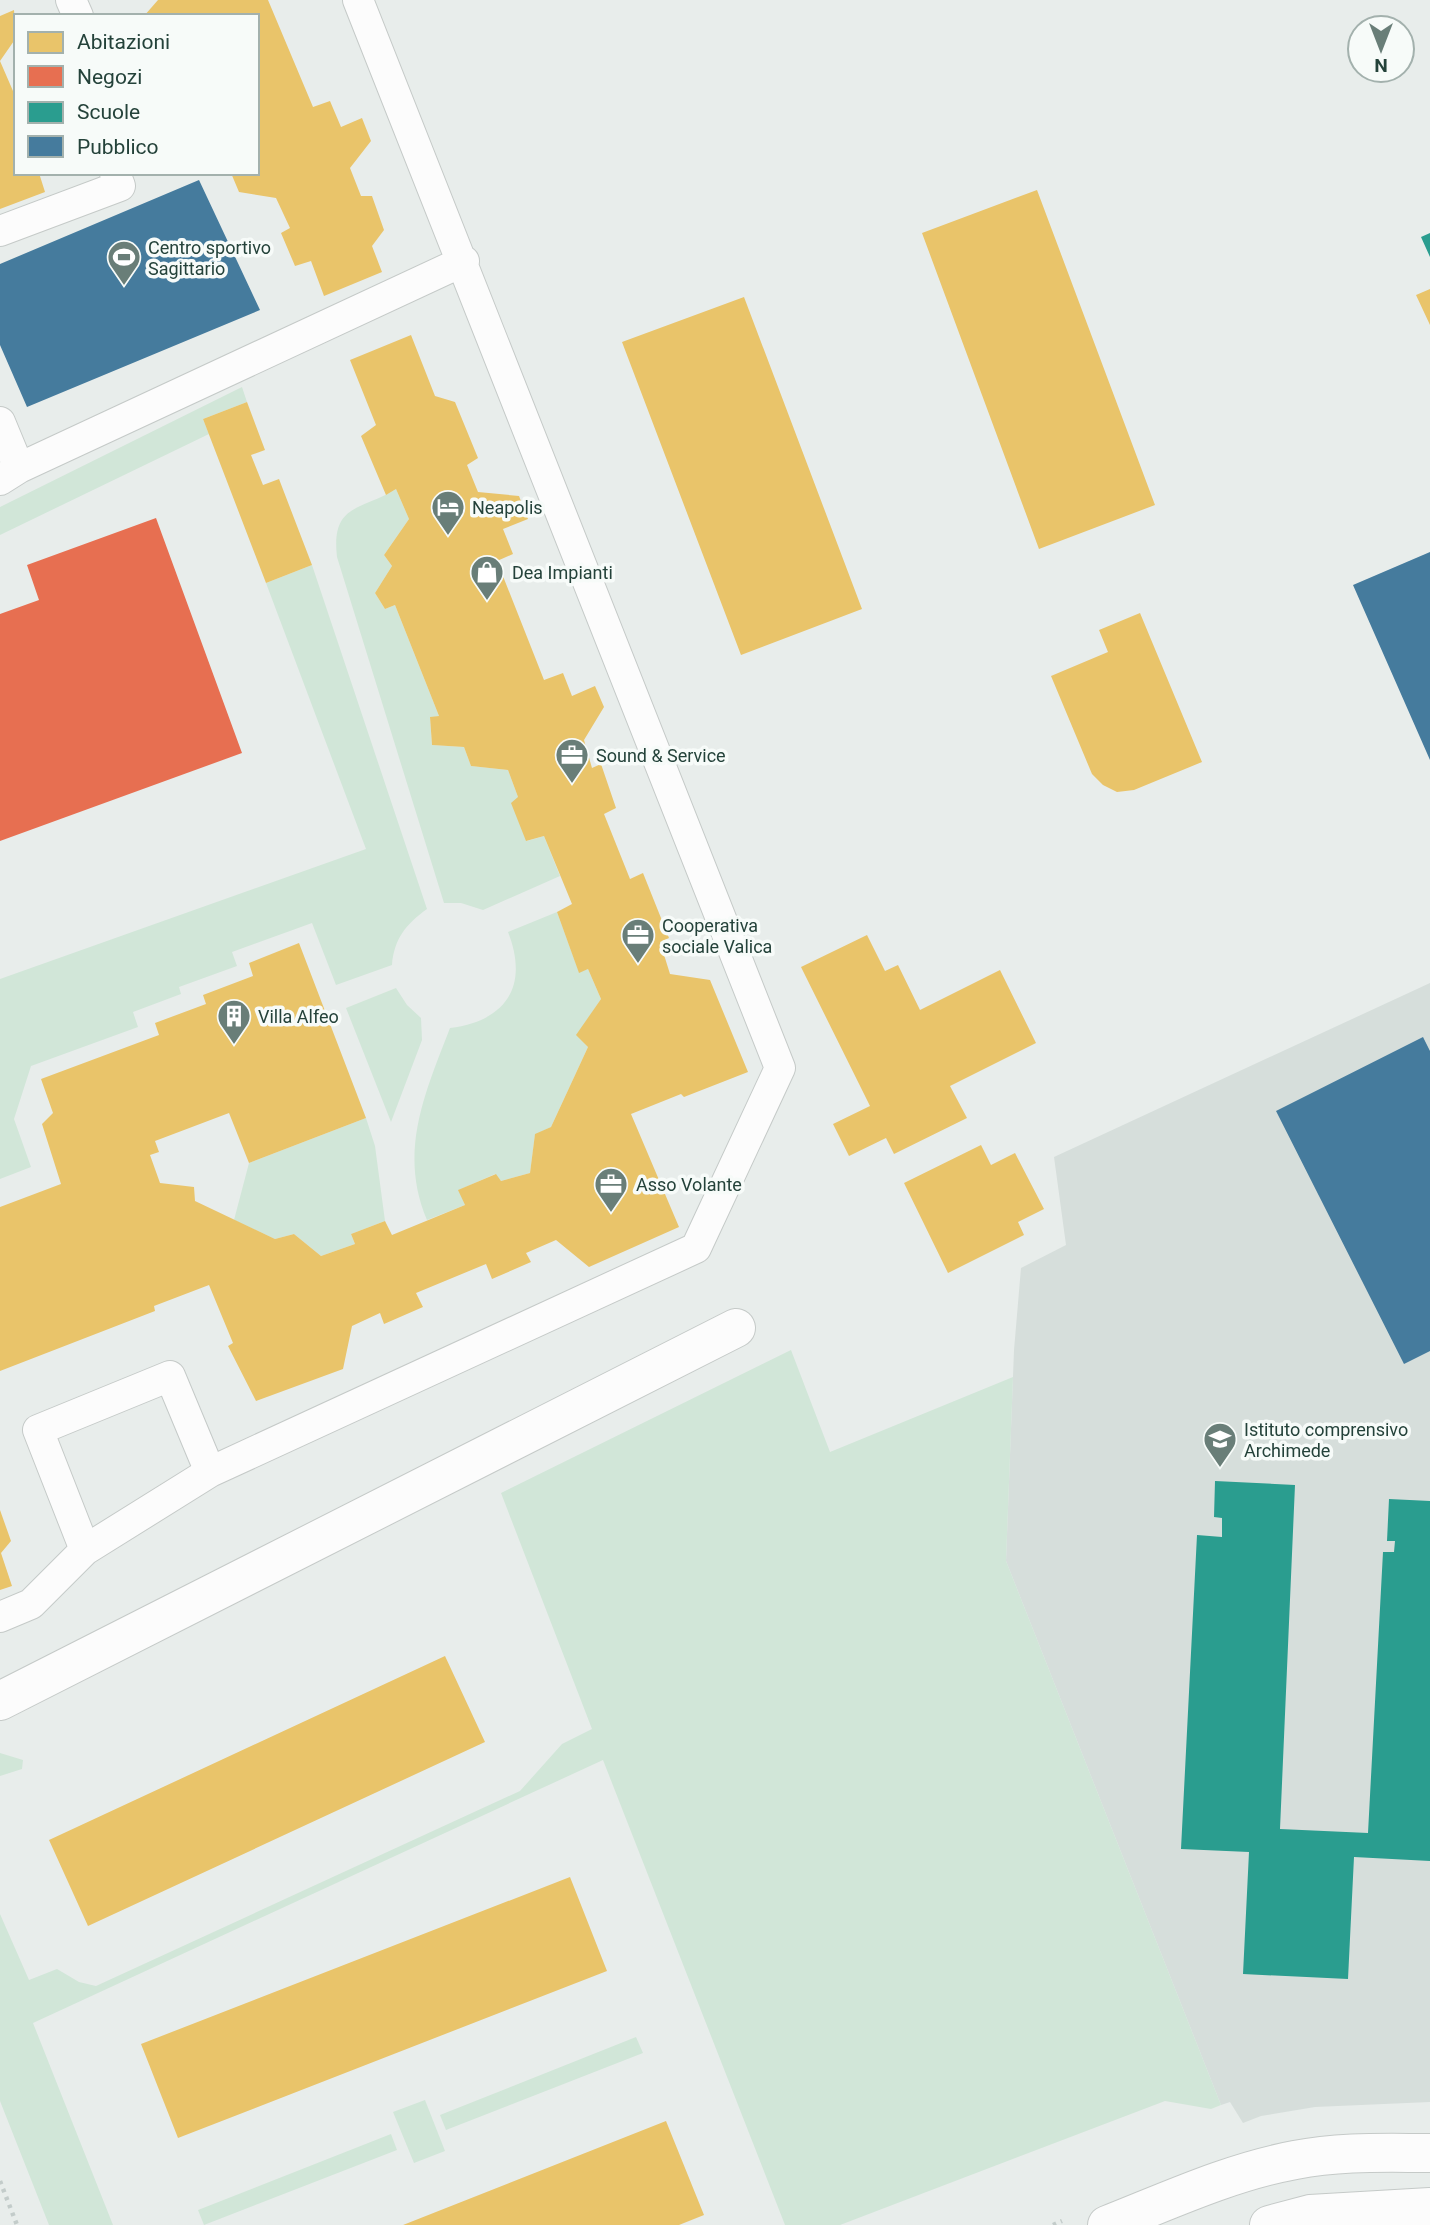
<svg xmlns="http://www.w3.org/2000/svg" width="1430" height="2225" viewBox="0 0 1430 2225" font-family="Roboto,sans-serif">
	<style>
		.built { fill: #d6dedb }
		.green { fill: #d1e6d8 }
		.homes { fill: #e9c46a }
		.shops { fill: #e76f51 }
		.schools { fill: #2a9d8f }
		.public { fill: #457b9d }
		.lines { fill: none; stroke-linecap: round; stroke-linejoin: round }
		.lane-casing { stroke: #c5cac8; stroke-width: 32 }
		.street-casing { stroke: #c5cac8; stroke-width: 40 }
		.path { stroke: #c3ccca; stroke-width: 4.5; stroke-dasharray: 3.5 5; stroke-linecap: butt }
		.lane { stroke: #fcfcfc; stroke-width: 30 }
		.street { stroke: #fcfcfc; stroke-width: 38 }
		.labels { text-anchor: middle; dominant-baseline: central; stroke-width: 7; stroke-linejoin: round; paint-order: stroke }
		.poi-label { font-size: 18px; fill: #24423a; stroke: #f7fbf9; text-anchor: start }
	</style>
	<rect width="100%" height="100%" fill="#e8edeb"/>
	<path class="built" d="M 1430,983 L 1430,2102 L 1315,2107 L 1261,2116 L 1243,2123 L 1230,2102 L 1221,2105 L 1006,1561 L 1014,1350 L 1021,1268 L 1066,1245 L 1054,1157 Z"/>
	<path class="green" d="M 242,387 L 247,402 L 203,419 L 209,434 L 0,535 L 0,507 Z
		M 396,489 L 409,519 L 384,555 L 392,566 L 375,593 L 385,609 L 395,605 L 439,716 L 430,718 L 432,745 L 464,747 L 471,766 L 508,770 L 518,797 L 527,841 L 544,836 L 560,876 L 483,910 L 461,903 L 444,903 L 337,557 C 331,503 361,511 396,489 Z
		M 312,565 L 427,909 C 406,924 394,939 392,965 L 336,985 L 312,923 L 232,952 L 237,966 L 179,987 L 181,994 L 133,1012 L 138,1027 L 31,1066 L 14,1119 L 31,1167 L 0,1179 L 0,979 L 366,849 L 266,583 Z
		M 557,912 L 579,972 L 588,969 L 601,999 L 577,1035 L 588,1047 L 551,1127 L 535,1135 L 530,1173 L 501,1181 L 495,1174 L 459,1190 L 465,1205 L 427,1220 C 398,1152 425,1093 450,1028 C 507,1021 529,985 508,932 Z
		M 396,988 L 407,1005 L 421,1018 L 422,1040 L 391,1122 L 346,1008 Z
		M 366,1118 L 375,1146 L 385,1221 L 351,1234 L 355,1244 L 321,1256 L 294,1234 L 275,1239 L 234,1220 L 249,1163 Z
		M 791,1350 L 830,1452 L 1013,1377 L 1006,1561 L 1221,2105 L 1211,2109 L 1165,2101 L 840,2225 L 785,2225 L 603,1760 L 33,2023 L 113,2225 L 49,2225 L 0,2101 L 0,1914 L 29,1980 L 57,1969 L 79,1982 L 96,1986 L 520,1791 L 562,1744 L 592,1729 L 501,1493 Z
		M 0,1753 L 23,1760 L 22,1769 L 0,1776 Z
		M 636,2037 L 643,2053 L 446,2130 L 440,2115 Z
		M 425,2100 L 445,2151 L 414,2163 L 393,2112 Z
		M 391,2134 L 397,2150 L 204,2225 L 198,2210 Z"/>
	<path class="homes" d="M 158,0 L 268,0 L 313,107 L 330,101 L 341,127 L 362,118 L 371,141 L 350,168 L 361,196 L 372,196 L 384,230 L 372,246 L 382,272 L 324,296 L 311,261 L 295,266 L 281,233 L 290,228 L 276,198 L 239,192 L 231,173 L 257,173 L 257,16 L 144,16 Z
		M 14,10 L 16,38 L 0,61 L 13,91 L 16,90 L 16,173 L 39,173 L 45,192 L 0,209 L 0,16 Z
		M 1037,190 L 1155,505 L 1039,549 L 922,233 Z
		M 1430,289 L 1430,325 L 1416,295 Z
		M 744,297 L 862,609 L 741,655 L 622,342 Z
		M 411,335 L 435,396 L 455,402 L 478,458 L 467,465 L 478,492 L 519,496 L 528,519 L 503,529 L 513,554 L 497,561 L 544,680 L 563,673 L 572,696 L 595,686 L 604,707 L 584,740 L 592,768 L 601,764 L 616,808 L 604,814 L 630,879 L 643,873 L 669,938 L 660,942 L 670,974 L 710,980 L 748,1072 L 684,1097 L 681,1094 L 631,1114 L 679,1227 L 589,1267 L 556,1240 L 526,1253 L 531,1262 L 492,1279 L 486,1264 L 416,1293 L 423,1307 L 384,1324 L 380,1313 L 352,1326 L 343,1369 L 256,1401 L 228,1346 L 233,1343 L 209,1285 L 154,1306 L 155,1311 L 0,1371 L 0,1207 L 61,1184 L 42,1124 L 53,1113 L 41,1079 L 159,1035 L 155,1023 L 206,1004 L 203,995 L 253,976 L 249,963 L 299,943 L 366,1118 L 249,1163 L 229,1113 L 155,1141 L 159,1152 L 150,1155 L 160,1183 L 194,1187 L 195,1201 L 275,1239 L 294,1234 L 321,1256 L 355,1244 L 351,1234 L 385,1221 L 392,1235 L 465,1205 L 458,1190 L 496,1174 L 501,1181 L 530,1173 L 535,1134 L 551,1127 L 588,1047 L 576,1035 L 601,999 L 588,969 L 579,973 L 557,912 L 572,904 L 544,836 L 526,841 L 511,803 L 518,797 L 508,770 L 471,766 L 464,747 L 432,745 L 430,717 L 439,716 L 395,605 L 385,609 L 375,593 L 392,566 L 384,555 L 409,519 L 396,489 L 386,495 L 361,436 L 376,425 L 350,360 Z
		M 247,402 L 265,450 L 251,455 L 263,485 L 279,479 L 312,565 L 266,583 L 203,419 Z
		M 1140,613 L 1202,762 L 1134,790 L 1117,792 L 1103,785 L 1092,774 L 1051,676 L 1108,652 L 1099,630 Z
		M 867,935 L 885,971 L 898,965 L 920,1010 L 1000,970 L 1036,1043 L 950,1086 L 967,1118 L 894,1154 L 886,1138 L 849,1156 L 833,1124 L 870,1106 L 801,967 Z
		M 981,1145 L 991,1165 L 1015,1153 L 1044,1209 L 1018,1222 L 1024,1235 L 948,1273 L 904,1183 Z
		M 0,1510 L 11,1541 L 1,1553 L 12,1586 L 0,1590 Z
		M 445,1656 L 485,1742 L 88,1926 L 49,1840 Z
		M 570,1877 L 607,1971 L 178,2138 L 141,2044 Z
		M 666,2121 L 704,2215 L 679,2225 L 403,2225 Z"/>
	<path class="shops" d="M 156,518 L 242,753 L 0,841 L 0,614 L 39,600 L 27,565 Z"/>
	<path class="schools" d="M 1430,233 L 1430,257 L 1421,237 Z
		M 1215,1481 L 1295,1485 L 1280,1829 L 1368,1833 L 1383,1552 L 1394,1552 L 1395,1541 L 1387,1541 L 1389,1499 L 1430,1501 L 1430,1861 L 1354,1857 L 1348,1979 L 1243,1974 L 1249,1852 L 1181,1849 L 1197,1535 L 1222,1537 L 1222,1518 L 1214,1517 Z"/>
	<path class="public" d="M 199,180 L 260,310 L 27,407 L 0,345 L 0,264 Z
		M 1430,552 L 1430,760 L 1353,585 Z
		M 1423,1037 L 1430,1051 L 1430,1351 L 1404,1364 L 1276,1111 Z"/>
	<g class="lines">
		<defs>
			<path id="lane" d="M 71,0 L 78,16
				M 0,231 L 120,186 L 115,173
				M 0,422 L 19,468
				M 0,480 L 19,468 L 464,261
				M 85,1550 L 38,1430 L 170,1376 L 210,1472
				M 0,1617 L 31,1604 L 85,1550 L 210,1472 L 696,1248 L 780,1068 L 358,0"/>
			<path id="street" d="M 0,1701 L 736,1328
				M 1107,2225 C 1168,2201 1230,2172 1295,2160 C 1340,2151 1385,2153 1430,2153
				M 1269,2225 L 1310,2214 L 1430,2207"/>
		</defs>
		<use href="#lane" class="lane-casing"/>
		<use href="#street" class="street-casing"/>
		<path class="path" d="M 0,2181 L 17,2225
			M 1053,2225 L 1062,2221"/>
		<use href="#lane" class="lane"/>
		<use href="#street" class="street"/>
	</g>
	<defs>
		<symbol id="stadium-pin" viewBox="-11 -11 22 30"><path d="M0 17L-7.5 6A9.5 9.5 0 1 1 7.5 6Z" fill="#697e78" stroke="#f7fbf9"/><path d="M0-5a6.5 5 0 1 0 0 10a6.5 5 0 1 0 0-10ZM-3.5-1.8h7v3.6h-7Z" fill="#fff"/></symbol>
		<symbol id="hotel-pin" viewBox="-11 -11 22 30"><path d="M0 17L-7.5 6A9.5 9.5 0 1 1 7.5 6Z" fill="#697e78" stroke="#f7fbf9"/><path d="M-6-4.5h1.5V1H6V5H4.5V3h-9V5H-6ZM-4 0a1.8 1.8 0 1 1 3.6 0ZM.5 0V-2.5h3Q6-2.5 6 0Z" fill="#fff"/></symbol>
		<symbol id="shop-pin" viewBox="-11 -11 22 30"><path d="M0 17L-7.5 6A9.5 9.5 0 1 1 7.5 6Z" fill="#697e78" stroke="#f7fbf9"/><path d="M-5-2.5h2.3a2.7 3.5 0 0 1 5.4 0H5L5.5 6h-11ZM-1.5-2.5h3a1.5 2.3 0 0 0-3 0Z" fill="#fff"/></symbol>
		<symbol id="office-pin" viewBox="-11 -11 22 30"><path d="M0 17L-7.5 6A9.5 9.5 0 1 1 7.5 6Z" fill="#697e78" stroke="#f7fbf9"/><path d="M-6-3h4V-5.5h4V-3h4V5H-6ZM-1-4.5V-3h2v-1.5ZM-6 0V1H6V0Z" fill="#fff"/></symbol>
		<symbol id="building-pin" viewBox="-11 -11 22 30"><path d="M0 17L-7.5 6A9.5 9.5 0 1 1 7.5 6Z" fill="#697e78" stroke="#f7fbf9"/><path d="M-4-6H4V6H1V3H-1V6H-4ZM-2.5-4.3h1.7v1.8h-1.7ZM.8-4.3h1.7v1.8H.8ZM-2.5-1h1.7V.8h-1.7ZM.8-1h1.7V.8H.8Z" fill="#fff"/></symbol>
		<symbol id="school-pin" viewBox="-11 -11 22 30"><path d="M0 17L-7.5 6A9.5 9.5 0 1 1 7.5 6Z" fill="#697e78" stroke="#f7fbf9"/><path d="M0-5L7-2L0 1L-7-2ZM-4 1L0 2.5L4 1V4Q0 6-4 4Z" fill="#fff"/></symbol>
	</defs>
	<g fill-rule="evenodd">
		<use href="#stadium-pin" x="105" y="238" width="38" height="52"/>
		<use href="#hotel-pin" x="429" y="488" width="38" height="52"/>
		<use href="#shop-pin" x="468" y="553" width="38" height="52"/>
		<use href="#office-pin" x="553" y="736" width="38" height="52"/>
		<use href="#office-pin" x="619" y="916" width="38" height="52"/>
		<use href="#building-pin" x="215" y="997" width="38" height="52"/>
		<use href="#office-pin" x="592" y="1165" width="38" height="52"/>
		<use href="#school-pin" x="1201" y="1420" width="38" height="52"/>
	</g>
	<g class="labels">
		<g class="poi-label">
			<text x="148" y="247">Centro sportivo<tspan x="148" dy="21">Sagittario</tspan></text>
			<text x="472" y="507">Neapolis</text>
			<text x="512" y="572">Dea Impianti</text>
			<text x="596" y="755">Sound &amp; Service</text>
			<text x="662" y="925">Cooperativa<tspan x="662" dy="21">sociale Valica</tspan></text>
			<text x="258" y="1016">Villa Alfeo</text>
			<text x="636" y="1184">Asso Volante</text>
			<text x="1244" y="1429">Istituto comprensivo<tspan x="1244" dy="21">Archimede</tspan></text>
		</g>
	</g>
	<rect x="14" y="14" width="245" height="161" fill="#f7fbf9" stroke="#a3b1ad" stroke-width="2"/>
	<rect x="28" y="32" width="35" height="21" fill="#e9c46a" stroke="#a3b1ad" stroke-width="2"/>
	<text x="77" y="49" font-size="21" fill="#24423a">Abitazioni</text>
	<rect x="28" y="66" width="35" height="21" fill="#e76f51" stroke="#a3b1ad" stroke-width="2"/>
	<text x="77" y="84" font-size="21" fill="#24423a">Negozi</text>
	<rect x="28" y="102" width="35" height="21" fill="#2a9d8f" stroke="#a3b1ad" stroke-width="2"/>
	<text x="77" y="119" font-size="21" fill="#24423a">Scuole</text>
	<rect x="28" y="136" width="35" height="21" fill="#457b9d" stroke="#a3b1ad" stroke-width="2"/>
	<text x="77" y="154" font-size="21" fill="#24423a">Pubblico</text>
	<g transform="translate(1381 49) rotate(180)"><circle r="33" fill="#f7fbf9" stroke="#a3b1ad" stroke-width="2"/>
	<path d="M0-5L12 26L0 18L-12 26Z" fill="#697e78"/>
	<text y="-10" font-size="19" font-weight="bold" text-anchor="middle" fill="#24423a">N</text>
	</g>
</svg>
